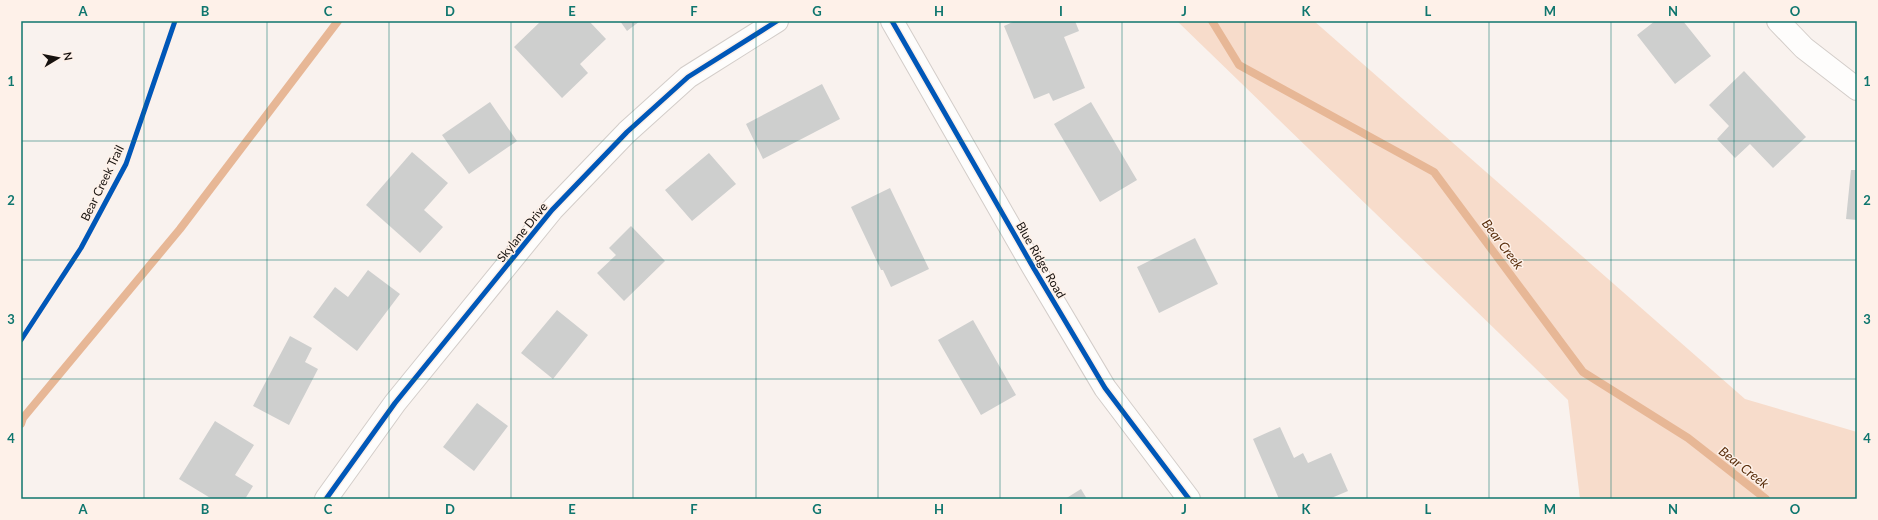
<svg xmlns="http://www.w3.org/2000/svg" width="1878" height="520" viewBox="0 0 1878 520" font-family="Lato,sans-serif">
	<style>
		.green { fill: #f7dccb }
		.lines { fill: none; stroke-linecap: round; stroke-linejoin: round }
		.stream { stroke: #e7b796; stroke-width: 8 }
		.building { fill: #cecfce }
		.minor-casing { stroke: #d3cdc9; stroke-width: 24 }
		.tertiary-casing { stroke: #d3cdc9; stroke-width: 24 }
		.minor { stroke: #fefdfc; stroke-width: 22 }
		.tertiary { stroke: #fefdfc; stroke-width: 22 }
		.cycleway-casing { stroke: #fef1e9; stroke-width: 8 }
		.cycleway { stroke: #0057b8; stroke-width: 5 }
		.grid { fill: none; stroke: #0f766e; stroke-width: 1; stroke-opacity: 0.55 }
		.labels { text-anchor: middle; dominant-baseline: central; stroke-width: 3; stroke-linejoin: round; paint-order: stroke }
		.street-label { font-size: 12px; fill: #17120f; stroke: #fef1e9 }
		.water-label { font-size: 13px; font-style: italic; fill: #5a2f0d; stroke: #fef1e9 }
		.neatline { fill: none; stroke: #0f766e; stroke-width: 1.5 }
		.grid-label { font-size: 13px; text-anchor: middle; font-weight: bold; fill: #0f766e }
	</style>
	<rect width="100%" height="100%" fill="#f9f2ee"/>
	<path class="green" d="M 1177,21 L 1314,21 L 1745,399 L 1857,432 L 1857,499 L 1580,499 L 1568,400 Z"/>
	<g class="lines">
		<path class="stream" d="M 1212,21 L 1239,65 L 1434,172 L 1583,372 L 1688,438 L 1766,499
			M 21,424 L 23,418 L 180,229 L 338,21"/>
	</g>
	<path class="building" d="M 541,21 L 589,21 L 606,39 L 580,64 L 588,73 L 562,98 L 514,47 Z
		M 620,21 L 640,21 L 627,31 Z
		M 1015,21 L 1075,21 L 1079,31 L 1064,37 L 1085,88 L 1053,101 L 1049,93 L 1034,99 L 1004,26 Z
		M 1655,21 L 1683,21 L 1711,56 L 1675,84 L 1637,35 Z
		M 1744,71 L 1806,137 L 1773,168 L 1750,144 L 1735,158 L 1717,139 L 1729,126 L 1709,105 Z
		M 822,84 L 840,119 L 763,159 L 746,124 Z
		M 490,102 L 517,141 L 469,174 L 442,135 Z
		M 1091,102 L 1137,180 L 1100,202 L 1054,124 Z
		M 412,152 L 448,183 L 424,210 L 443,227 L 420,253 L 366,205 Z
		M 709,153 L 736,184 L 692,221 L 665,190 Z
		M 1851,170 L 1857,170 L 1857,220 L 1846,219 Z
		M 890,188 L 929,269 L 891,287 L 883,270 L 881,270 L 851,207 Z
		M 631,226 L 665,261 L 624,301 L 597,273 L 616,255 L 609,248 Z
		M 1195,238 L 1218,284 L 1159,313 L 1137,267 Z
		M 368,270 L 400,294 L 357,351 L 313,317 L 335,287 L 348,297 Z
		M 557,310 L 588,335 L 553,379 L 521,353 Z
		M 973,320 L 1016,395 L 981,415 L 938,340 Z
		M 290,336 L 312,348 L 305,362 L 318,369 L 289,425 L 253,406 Z
		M 477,403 L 508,426 L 474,471 L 443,447 Z
		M 215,421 L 254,445 L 235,475 L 253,486 L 245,499 L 212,499 L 179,479 Z
		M 1280,427 L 1294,458 L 1303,453 L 1308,463 L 1331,453 L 1348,491 L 1329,499 L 1279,499 L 1253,439 Z
		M 1081,489 L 1087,499 L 1065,499 Z"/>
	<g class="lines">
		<defs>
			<path id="minor" d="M 1778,21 L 1804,48 L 1857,89
				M 326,499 L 395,403 L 552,210 L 627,132 L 688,77 L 777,21"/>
			<path id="tertiary" d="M 892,21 L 1033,267 L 1105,388 L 1189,499"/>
		</defs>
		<use href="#minor" class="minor-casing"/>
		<use href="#tertiary" class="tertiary-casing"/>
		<use href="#minor" class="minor"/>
		<use href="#tertiary" class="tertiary"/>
		<defs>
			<path id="cycleway" d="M 892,21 L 1033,267 L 1105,388 L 1189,499
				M 21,340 L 81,248 L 126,164 L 175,21
				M 326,499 L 395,403 L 552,210 L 627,132 L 688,77 L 777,21"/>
		</defs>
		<use href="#cycleway" class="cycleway-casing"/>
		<use href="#cycleway" class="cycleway"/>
	</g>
	<path class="grid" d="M 144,21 L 144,499M 267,21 L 267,499M 389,21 L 389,499M 511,21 L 511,499M 633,21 L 633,499M 756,21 L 756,499M 878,21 L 878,499M 1000,21 L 1000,499M 1122,21 L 1122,499M 1245,21 L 1245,499M 1367,21 L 1367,499M 1489,21 L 1489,499M 1611,21 L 1611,499M 1734,21 L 1734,499M 21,141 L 1857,141M 21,260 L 1857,260M 21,379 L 1857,379"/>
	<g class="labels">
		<g class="street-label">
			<text transform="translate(102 183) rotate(-64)">Bear Creek Trail</text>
			<text transform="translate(522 232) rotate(-51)">Skylane Drive</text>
			<text transform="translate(1041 260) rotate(60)">Blue Ridge Road</text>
		</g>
		<g class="water-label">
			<text transform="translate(1503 244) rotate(53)">Bear Creek</text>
			<text transform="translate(1744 467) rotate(38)">Bear Creek</text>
		</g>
	</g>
	<rect width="1878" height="520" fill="none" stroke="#fef1e9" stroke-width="44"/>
	<g transform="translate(58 58) rotate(80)" stroke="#fef1e9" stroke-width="3" paint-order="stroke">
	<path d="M0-3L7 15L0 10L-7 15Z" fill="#17120f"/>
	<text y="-6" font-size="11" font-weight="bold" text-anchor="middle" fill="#17120f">N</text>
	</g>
	<rect x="22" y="22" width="1834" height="476" class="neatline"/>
	<g class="grid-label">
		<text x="83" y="16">A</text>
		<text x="205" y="16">B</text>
		<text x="328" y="16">C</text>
		<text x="450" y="16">D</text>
		<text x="572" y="16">E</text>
		<text x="694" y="16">F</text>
		<text x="817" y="16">G</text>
		<text x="939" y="16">H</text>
		<text x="1061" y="16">I</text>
		<text x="1184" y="16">J</text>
		<text x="1306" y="16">K</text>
		<text x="1428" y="16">L</text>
		<text x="1550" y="16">M</text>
		<text x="1673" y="16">N</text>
		<text x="1795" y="16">O</text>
		<text x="11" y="86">1</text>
		<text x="1867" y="86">1</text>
		<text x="11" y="205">2</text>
		<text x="1867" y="205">2</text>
		<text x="11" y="324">3</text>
		<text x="1867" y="324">3</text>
		<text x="11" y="443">4</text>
		<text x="1867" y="443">4</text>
		<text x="83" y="514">A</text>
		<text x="205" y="514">B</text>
		<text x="328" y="514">C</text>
		<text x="450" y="514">D</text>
		<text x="572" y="514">E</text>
		<text x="694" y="514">F</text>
		<text x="817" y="514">G</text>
		<text x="939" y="514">H</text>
		<text x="1061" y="514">I</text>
		<text x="1184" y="514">J</text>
		<text x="1306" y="514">K</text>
		<text x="1428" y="514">L</text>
		<text x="1550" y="514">M</text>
		<text x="1673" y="514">N</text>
		<text x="1795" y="514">O</text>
	</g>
</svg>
